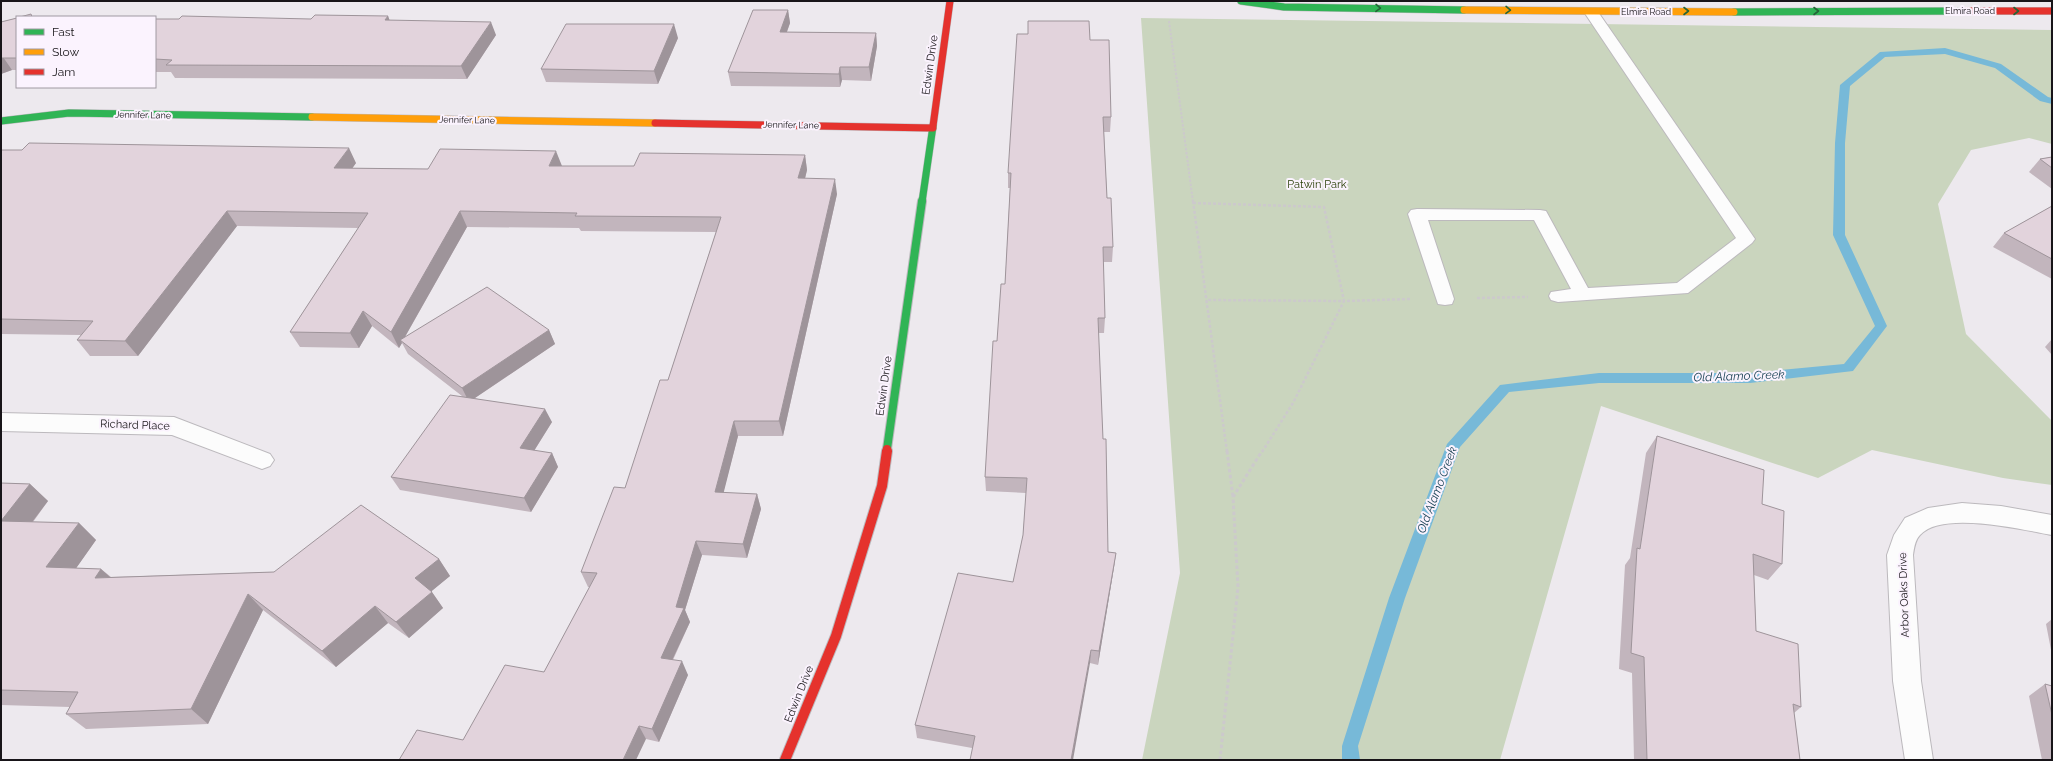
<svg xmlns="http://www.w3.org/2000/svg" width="2053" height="761" viewBox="0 0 2053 761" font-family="Raleway,sans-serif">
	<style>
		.green { fill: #cad5be }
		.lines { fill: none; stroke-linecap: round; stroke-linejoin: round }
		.stream { fill: #77b9d8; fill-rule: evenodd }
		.lane-casing { stroke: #bcb9bd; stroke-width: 2 }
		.street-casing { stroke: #bcb9bd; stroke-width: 2 }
		.fast-far1-casing { stroke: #bcb9bd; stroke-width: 8 }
		.fast-casing { stroke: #bcb9bd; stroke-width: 10 }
		.slow-casing { stroke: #bcb9bd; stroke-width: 8 }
		.jam-far2-casing { stroke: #bcb9bd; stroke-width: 8 }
		.jam-far1-casing { stroke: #bcb9bd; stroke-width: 10 }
		.jam-casing { stroke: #bcb9bd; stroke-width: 12 }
		.path-far2 { stroke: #ccc9cc; stroke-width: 2; stroke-dasharray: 2.5 1.5; stroke-linecap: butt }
		.path-far1 { stroke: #ccc9cc; stroke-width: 2.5; stroke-dasharray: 3 2; stroke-linecap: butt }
		.path { stroke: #ccc9cc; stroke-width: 3; stroke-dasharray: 3.5 2.5; stroke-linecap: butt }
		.lane { fill: #fcfcfc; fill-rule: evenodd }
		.street { fill: #fcfcfc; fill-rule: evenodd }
		.fast-far1 { stroke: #30b455; stroke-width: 7 }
		.fast { stroke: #30b455; stroke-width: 8 }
		.slow { stroke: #ff9f0a; stroke-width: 7 }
		.jam-far2 { stroke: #e5322d; stroke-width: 7 }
		.jam-far1 { stroke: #e5322d; stroke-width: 8 }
		.jam { stroke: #e5322d; stroke-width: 10 }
		.wall { fill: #c2b5bd }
		.shaded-wall { fill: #9e949a }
		.building { fill: #e2d3dc; stroke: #9e949a }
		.oneway { stroke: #246437 }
		.labels { text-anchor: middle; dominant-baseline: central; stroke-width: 4; stroke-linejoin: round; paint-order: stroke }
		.far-street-label { font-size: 9px; fill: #181519; stroke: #fbf3fe }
		.street-label { font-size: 11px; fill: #181519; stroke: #fbf3fe }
		.park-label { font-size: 11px; fill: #293f07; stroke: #fbf3fe }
		.water-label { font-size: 12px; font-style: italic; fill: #194254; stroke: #fbf3fe }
	</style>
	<rect width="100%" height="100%" fill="#ede9ee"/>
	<path class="green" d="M 1141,18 L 2052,30 L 2052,144 L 2029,138 L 1971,150 L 1938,204 L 1966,334 L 2052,421 L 2052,485 L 2003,478 L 1872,450 L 1818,478 L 1601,406 L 1500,760 L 1142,760 L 1180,573 Z"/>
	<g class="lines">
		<path class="stream" d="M 1945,48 L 2001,64 L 2048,97 L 2052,98 L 2052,104 L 2040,101 L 1995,68 L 1945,54 L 1885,57 L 1850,86 L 1845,143 L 1845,235 L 1887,326 L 1853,371 L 1750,383 L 1599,383 L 1509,392 L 1460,447 L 1405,598 L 1358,746 L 1360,760 L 1342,760 L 1342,746 L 1389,598 L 1447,444 L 1500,385 L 1599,373 L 1750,373 L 1844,364 L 1875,326 L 1833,235 L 1835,143 L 1840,85 L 1880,52 Z"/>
		<defs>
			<path id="lane" d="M 1591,8 L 1596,9 L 1755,239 L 1752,243 L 1688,293 L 1558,302 L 1551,300 L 1549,296 L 1551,292 L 1571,289 L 1534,220 L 1428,220 L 1454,299 L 1452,304 L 1445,305 L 1438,304 L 1408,214 L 1411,210 L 1417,209 L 1540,210 L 1546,211 L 1588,288 L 1677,283 L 1736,238 L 1584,12 L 1586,9 Z"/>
			<path id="street" d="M 1,413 L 174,417 L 270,454 L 274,460 L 270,466 L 262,469 L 172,435 L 1,431 Z
				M 1962,503 L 2001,506 L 2052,515 L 2052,535 C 2023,530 1942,510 1920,535 C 1915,540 1914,548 1913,555 L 1921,681 L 1933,760 L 1905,760 L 1893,681 L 1887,555 L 1894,535 L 1905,518 L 1928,508 Z"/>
			<path id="fast-far1" d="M 1241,1 L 1284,7 L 1464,10
				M 1734,12 L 1965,11
				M 1,121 L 69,113 L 312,117
				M 922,202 L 933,126"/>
			<path id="fast" d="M 887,449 L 922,201"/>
			<path id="slow" d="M 1464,10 L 1734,12
				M 312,117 L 655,123"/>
			<path id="jam-far2" d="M 1965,11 L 2052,11
				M 655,123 L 933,128
				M 933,126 L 950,1"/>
			<path id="jam-far1" d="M 887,452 L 887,449"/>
			<path id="jam" d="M 785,760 L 836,636 L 882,486 L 887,451"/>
		</defs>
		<use href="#lane" class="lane-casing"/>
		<use href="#street" class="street-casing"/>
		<use href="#fast-far1" class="fast-far1-casing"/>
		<use href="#fast" class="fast-casing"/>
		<use href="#slow" class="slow-casing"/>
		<use href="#jam-far2" class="jam-far2-casing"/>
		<use href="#jam-far1" class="jam-far1-casing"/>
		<use href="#jam" class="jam-casing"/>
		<path class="path-far2" d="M 1169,21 L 1193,202"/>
		<path class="path-far1" d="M 1193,201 L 1227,452
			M 1193,203 L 1324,207 L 1344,301 L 1206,300
			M 1477,298 L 1528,297
			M 1262,452 L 1293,403 L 1344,301 L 1410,299"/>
		<path class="path" d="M 1227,451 L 1233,497
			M 1220,760 L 1238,587 L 1233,497 L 1262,451"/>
		<use href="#lane" class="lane"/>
		<use href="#street" class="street"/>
		<use href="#fast-far1" class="fast-far1"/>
		<use href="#fast" class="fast"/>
		<use href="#slow" class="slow"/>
		<use href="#jam-far2" class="jam-far2"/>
		<use href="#jam-far1" class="jam-far1"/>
		<use href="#jam" class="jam"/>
	</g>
	<path class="wall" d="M 788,10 L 790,23 L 787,32 L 876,33 L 877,46 L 871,81 L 842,80 L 840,87 L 731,86 L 728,72 Z
		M 388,16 L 389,20 L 496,35 L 467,79 L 175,78 L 171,72 L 155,72 L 155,19 L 311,19 Z
		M 17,18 L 17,70 L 12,70 L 1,74 L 1,22 Z
		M 678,38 L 658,84 L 546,82 L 541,69 Z
		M 1090,40 L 1111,117 L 1110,132 L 1104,132 L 1107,198 L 1113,247 L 1112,262 L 1103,262 L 1105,318 L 1104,333 L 1098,333 L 1108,552 L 1116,553 L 1114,567 L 1098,665 L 1090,663 L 972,748 L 917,738 L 915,725 L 1013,582 L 1023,535 L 1026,493 L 986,491 L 985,477 L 997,341 L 1005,284 L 1010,188 L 1008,188 L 1008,173 Z
		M 1,150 L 356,163 L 352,168 L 428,169 L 562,166 L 634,166 L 805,155 L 807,170 L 805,179 L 837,194 L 783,436 L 738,436 L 723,493 L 757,494 L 761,509 L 747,558 L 702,555 L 685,610 L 690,622 L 673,660 L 688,675 L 659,742 L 646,739 L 463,740 L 544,672 L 590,587 L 588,587 L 581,572 L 625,488 L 668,380 L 716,232 L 581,231 L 579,228 L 467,227 L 405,337 L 549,330 L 555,344 L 475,398 L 552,422 L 534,451 L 552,453 L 558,467 L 531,512 L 400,490 L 391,477 L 462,396 L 408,354 L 402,343 L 399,348 L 372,326 L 359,348 L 300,347 L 290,332 L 358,228 L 237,226 L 138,356 L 90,356 L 77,340 L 81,335 L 2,334 L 1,336 Z
		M 2052,157 L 2052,189 L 2029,172 L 2040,159 Z
		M 2052,206 L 2052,279 L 1993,247 L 2004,233 Z
		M 2052,339 L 2052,355 L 2045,347 Z
		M 1657,436 L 1762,504 L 1782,564 L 1768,580 L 1754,575 L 1756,631 L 1801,707 L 1794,713 L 1800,760 L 1634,760 L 1632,673 L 1619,669 L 1625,565 L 1630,558 L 1646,453 Z
		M 1,483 L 30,484 L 48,501 L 33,522 L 79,523 L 96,540 L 76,568 L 101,569 L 111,577 L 274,572 L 439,559 L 450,576 L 431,591 L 443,608 L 409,638 L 388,623 L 336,667 L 263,610 L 208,724 L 86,729 L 66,714 L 70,707 L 1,705 Z
		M 2052,619 L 2052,655 L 2046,624 Z
		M 2045,684 L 2052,686 L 2052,760 L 2042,760 L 2029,696 Z"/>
	<path class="shaded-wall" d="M 788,10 L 790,23 L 782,45 L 780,32 Z
		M 388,16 L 393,29 L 385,20 Z
		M 491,22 L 496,35 L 467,79 L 461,66 Z
		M 674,24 L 678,38 L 658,84 L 654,71 Z
		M 876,33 L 877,46 L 871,81 L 869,67 Z
		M 3,57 L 12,70 L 1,74 L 1,58 Z
		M 840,67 L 842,80 L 840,87 L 839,74 Z
		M 349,148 L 356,163 L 342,183 L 334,168 Z
		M 556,151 L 562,166 L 554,182 L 549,166 Z
		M 805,155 L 807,170 L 801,194 L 798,178 Z
		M 835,179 L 837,194 L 783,436 L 779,421 Z
		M 227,211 L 237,226 L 138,356 L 125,341 Z
		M 460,211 L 467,227 L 402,342 L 400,340 L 402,343 L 399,348 L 391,332 Z
		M 363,311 L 372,326 L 359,348 L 350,333 Z
		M 549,330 L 555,344 L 469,402 L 462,388 Z
		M 545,409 L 552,422 L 527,462 L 520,448 Z
		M 734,421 L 738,436 L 720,507 L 715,492 Z
		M 552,453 L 558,467 L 531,512 L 524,498 Z
		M 30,484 L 48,501 L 20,538 L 1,521 Z
		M 757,494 L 761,509 L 747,558 L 743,544 Z
		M 79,523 L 96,540 L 65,584 L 46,567 Z
		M 696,541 L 702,555 L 685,610 L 690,622 L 667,671 L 661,658 L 676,607 Z
		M 1116,553 L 1114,567 L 1098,665 L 1099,651 Z
		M 439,559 L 450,576 L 427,595 L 415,578 Z
		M 101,569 L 119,585 L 95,578 Z
		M 432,592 L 443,608 L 409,638 L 396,622 Z
		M 248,594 L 263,610 L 208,724 L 191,709 Z
		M 375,606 L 388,623 L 336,667 L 322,651 Z
		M 1091,650 L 1090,663 L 1073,760 L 1071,760 Z
		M 682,661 L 688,675 L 659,742 L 652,729 Z
		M 639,726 L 646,739 L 636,760 L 623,760 Z"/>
	<path class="building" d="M 753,10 L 788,10 L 780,32 L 876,33 L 869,67 L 840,67 L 839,74 L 728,72 Z
		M 31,14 L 32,17 L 20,17 Z
		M 315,15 L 388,16 L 385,20 L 491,22 L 461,66 L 166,65 L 172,60 L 155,59 L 155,19 L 179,19 L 182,16 L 311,19 Z
		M 17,18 L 17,58 L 1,58 L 1,22 Z
		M 1028,21 L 1089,21 L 1090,40 L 1109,40 L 1111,117 L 1103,117 L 1107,198 L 1111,198 L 1113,247 L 1103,247 L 1105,318 L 1098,318 L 1103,439 L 1106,439 L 1108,552 L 1116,553 L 1099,651 L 1091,650 L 1071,760 L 970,760 L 975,736 L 915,725 L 958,573 L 1013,582 L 1023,535 L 1027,478 L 985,477 L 993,341 L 997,341 L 1001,284 L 1005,284 L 1011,173 L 1008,173 L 1017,34 L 1028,34 Z
		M 566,24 L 674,24 L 654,71 L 541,69 Z
		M 29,143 L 349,148 L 334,168 L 428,169 L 440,149 L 556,151 L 549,166 L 634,166 L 640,153 L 805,155 L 798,178 L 835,179 L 779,421 L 734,421 L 715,492 L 757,494 L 743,544 L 696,541 L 676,607 L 684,608 L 661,658 L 682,661 L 652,729 L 639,726 L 623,760 L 399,760 L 417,730 L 463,740 L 505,665 L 544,672 L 597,573 L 581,572 L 614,487 L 625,488 L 660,380 L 668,380 L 721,217 L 575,216 L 577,213 L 460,211 L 391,332 L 363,311 L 350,333 L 290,332 L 368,213 L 227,211 L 125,341 L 77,340 L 93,321 L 1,319 L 1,150 L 22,150 Z
		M 2052,157 L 2052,168 L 2040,159 Z
		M 2052,206 L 2052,259 L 2004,233 Z
		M 487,287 L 549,330 L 462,388 L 400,340 Z
		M 450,395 L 545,409 L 520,448 L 552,453 L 524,498 L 391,477 Z
		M 1657,436 L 1764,470 L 1762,504 L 1784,511 L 1782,564 L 1753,554 L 1756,631 L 1798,644 L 1801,707 L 1793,704 L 1800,760 L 1647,760 L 1644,657 L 1631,653 L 1637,548 L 1640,549 Z
		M 1,483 L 30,484 L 1,521 L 79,523 L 46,567 L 101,569 L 95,578 L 274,572 L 361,505 L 439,559 L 415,578 L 432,592 L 396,622 L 375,606 L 322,651 L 248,594 L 191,709 L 66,714 L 78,692 L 1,690 Z
		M 2045,684 L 2052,686 L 2052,715 Z"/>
	<defs><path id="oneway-chevron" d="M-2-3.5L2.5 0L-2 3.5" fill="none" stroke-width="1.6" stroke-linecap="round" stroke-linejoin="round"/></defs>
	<g class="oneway">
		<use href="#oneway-chevron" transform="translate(1378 8) rotate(1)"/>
		<use href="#oneway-chevron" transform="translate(1508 10) rotate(1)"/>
		<use href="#oneway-chevron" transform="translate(1686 11)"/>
		<use href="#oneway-chevron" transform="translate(1816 11)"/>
		<use href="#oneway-chevron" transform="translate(2016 11)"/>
	</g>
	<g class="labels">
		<g class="far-street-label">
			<text x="1970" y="11">Elmira Road</text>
			<text x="1646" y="12">Elmira Road</text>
			<text transform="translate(143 115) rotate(1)">Jennifer Lane</text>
			<text transform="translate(467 120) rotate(1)">Jennifer Lane</text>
			<text transform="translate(791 125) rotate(1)">Jennifer Lane</text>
		</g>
		<g class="street-label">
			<text transform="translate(930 65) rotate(-82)">Edwin Drive</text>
			<text transform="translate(884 386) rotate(-82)">Edwin Drive</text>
			<text transform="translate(135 425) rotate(2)">Richard Place</text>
			<text transform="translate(1904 595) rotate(-92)">Arbor Oaks Drive</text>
			<text transform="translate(799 694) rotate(-68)">Edwin Drive</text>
		</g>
		<g class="park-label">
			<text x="1317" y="184">Patwin Park</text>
		</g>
		<g class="water-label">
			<text transform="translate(1739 376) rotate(-2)">Old Alamo Creek</text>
			<text transform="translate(1437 490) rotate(-69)">Old Alamo Creek</text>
		</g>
	</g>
	<rect width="2053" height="761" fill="none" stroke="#181519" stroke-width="4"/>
	<rect x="16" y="16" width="140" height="72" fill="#fbf3fe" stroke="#a09aa2"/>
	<rect x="24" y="29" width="20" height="6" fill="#30b455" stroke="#a09aa2"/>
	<text x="52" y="36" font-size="12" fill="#181519">Fast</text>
	<rect x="24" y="49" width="20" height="6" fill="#ff9f0a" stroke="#a09aa2"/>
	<text x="52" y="56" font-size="12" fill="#181519">Slow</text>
	<rect x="24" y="69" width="20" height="6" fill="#e5322d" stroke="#a09aa2"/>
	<text x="52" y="76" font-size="12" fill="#181519">Jam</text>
</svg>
